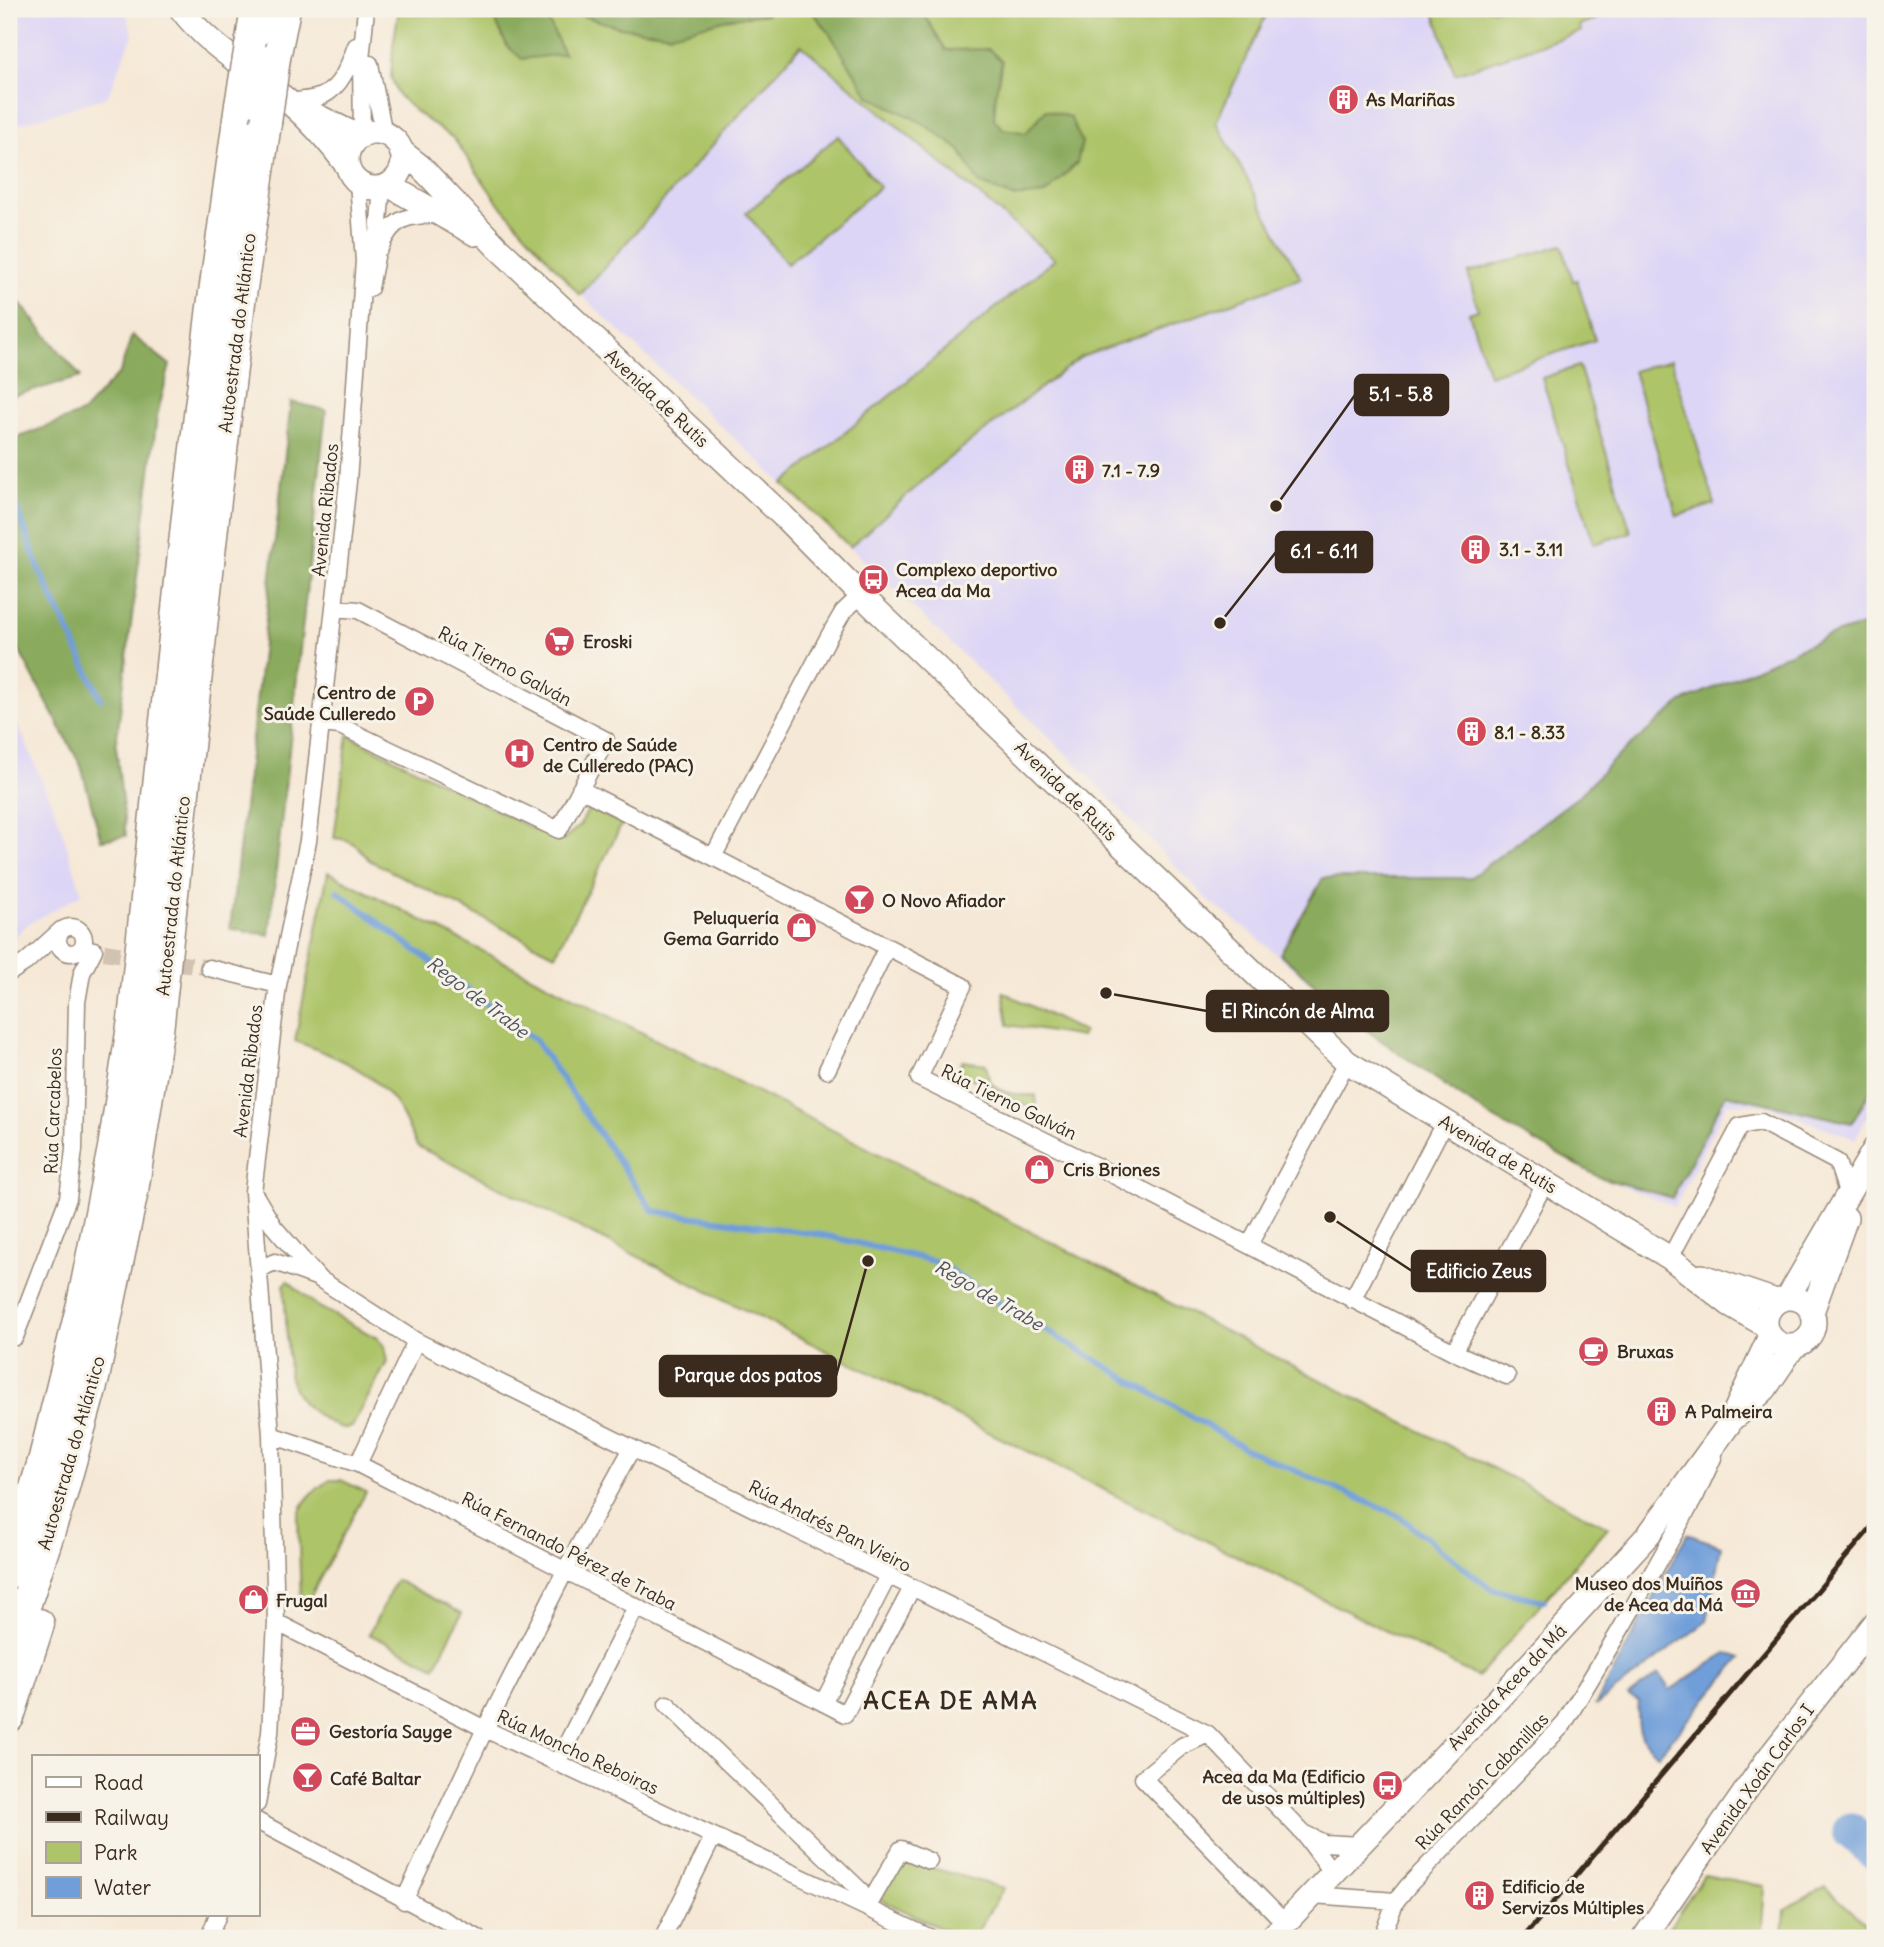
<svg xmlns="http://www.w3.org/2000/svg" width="1884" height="1947" viewBox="0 0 1884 1947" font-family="Delius,sans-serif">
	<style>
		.built { fill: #ddd5f6 }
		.green { fill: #adc469; stroke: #747744; stroke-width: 2 }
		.forest { fill: #8aaa5d; stroke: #626a3e; stroke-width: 2 }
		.water { fill: #709ed9; stroke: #56647c; stroke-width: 2 }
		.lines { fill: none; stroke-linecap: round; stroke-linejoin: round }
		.stream { stroke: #709ed9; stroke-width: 6 }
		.river { stroke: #709ed9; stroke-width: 37 }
		.street-tunnel { stroke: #d1c2b1; stroke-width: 16; stroke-dasharray: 16 8; stroke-linecap: butt }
		.street-casing { stroke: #98897a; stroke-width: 19 }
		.secondary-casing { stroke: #98897a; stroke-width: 26 }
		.highway-casing { stroke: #98897a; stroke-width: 33 }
		.street { stroke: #fff; stroke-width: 16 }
		.secondary { stroke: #fff; stroke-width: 23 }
		.highway { stroke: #fff; stroke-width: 30 }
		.rail { stroke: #3b2a1e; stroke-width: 5 }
		.highway-bridge-casing { stroke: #98897a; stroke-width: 33; stroke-linecap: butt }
		.highway-bridge { stroke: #fff; stroke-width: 30 }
		.labels { text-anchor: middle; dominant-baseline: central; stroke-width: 6; stroke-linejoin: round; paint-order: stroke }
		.poi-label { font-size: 18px; font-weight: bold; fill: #3b2a1e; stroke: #f7f3e8; text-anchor: start }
		.street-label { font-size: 18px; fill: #3b2a1e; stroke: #f7f3e8 }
		.water-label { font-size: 19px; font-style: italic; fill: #4e535f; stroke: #f7f3e8 }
		.district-label { font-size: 24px; font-weight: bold; letter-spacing: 2px; fill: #3b2a1e; stroke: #f7f3e8 }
		.leader { fill: none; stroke: #3b2a1e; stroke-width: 2.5 }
		.callout-dot { fill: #3b2a1e; stroke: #f7f3e8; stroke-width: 2.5 }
		.callout { fill: #3b2a1e; stroke: #3b2a1e; stroke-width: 2.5 }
		.callout-label { font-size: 19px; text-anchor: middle; font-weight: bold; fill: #fff }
	</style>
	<rect width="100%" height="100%" fill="#f7f3e8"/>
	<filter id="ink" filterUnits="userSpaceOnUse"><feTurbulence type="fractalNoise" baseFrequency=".0143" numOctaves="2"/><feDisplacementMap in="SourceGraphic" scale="14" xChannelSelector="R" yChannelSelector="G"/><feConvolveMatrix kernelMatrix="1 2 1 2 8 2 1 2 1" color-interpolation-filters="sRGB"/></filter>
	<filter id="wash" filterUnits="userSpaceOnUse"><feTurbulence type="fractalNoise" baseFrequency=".00686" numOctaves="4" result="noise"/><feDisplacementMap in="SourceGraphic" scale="28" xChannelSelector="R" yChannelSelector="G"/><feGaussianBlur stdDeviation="1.57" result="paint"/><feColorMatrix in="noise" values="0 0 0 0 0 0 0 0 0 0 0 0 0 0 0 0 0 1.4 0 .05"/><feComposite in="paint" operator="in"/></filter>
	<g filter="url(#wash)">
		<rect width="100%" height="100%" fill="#f6e8d6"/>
		<path class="built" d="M 9,9 L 125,9 L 133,35 L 107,97 L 9,127 Z
			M 1269,9 L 1875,9 L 1875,1102 L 1855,1139 L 1765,1105 L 1727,1103 L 1675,1207 L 1599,1177 L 1489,1116 L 1369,1032 L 1243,926 L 1210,902 L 1082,769 L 850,547 L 944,462 L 1081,357 L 1301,278 L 1216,122 Z
			M 801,44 L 1055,259 L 783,484 L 581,295 Z
			M 9,704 L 58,818 L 82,894 L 28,924 L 9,943 Z"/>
		<path class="green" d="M 399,9 L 1269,9 L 1216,122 L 1301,278 L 1081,357 L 944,462 L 850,547 L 783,484 L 1055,259 L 801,45 L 580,295 L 496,200 L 454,139 L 416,112 L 398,95 L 391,78 L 393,46 Z
			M 1433,9 L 1625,9 L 1579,25 L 1581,31 L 1455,74 Z
			M 838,136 L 880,187 L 787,264 L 746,213 Z
			M 1562,245 L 1573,281 L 1577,280 L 1595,340 L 1489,375 L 1469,313 L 1478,310 L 1468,273 Z
			M 1671,360 L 1715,504 L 1677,516 L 1633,371 Z
			M 1579,366 L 1631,532 L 1594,544 L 1542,378 Z
			M 348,735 L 549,837 L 563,840 L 580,825 L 589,808 L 622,824 L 555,955 L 369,860 C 358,846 352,839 334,838 Z
			M 328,872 L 1608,1527 L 1478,1677 L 417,1146 C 411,1133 405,1119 397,1106 C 375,1071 332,1055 295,1041 Z
			M 1003,992 L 1083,1032 L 1081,1037 L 1008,1025 Z
			M 962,1061 L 986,1064 C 987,1070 988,1077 991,1082 C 999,1094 1023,1096 1036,1095 L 1037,1111 L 957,1071 Z
			M 288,1281 L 317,1306 L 377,1338 L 384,1346 L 387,1362 L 352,1427 C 341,1430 336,1426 327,1421 C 307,1409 295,1398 289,1375 L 284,1285 Z
			M 330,1480 L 341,1480 L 366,1492 L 307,1603 L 301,1600 L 298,1518 C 302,1500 314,1490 330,1480 Z
			M 396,1580 L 462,1613 L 435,1667 L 369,1634 Z
			M 901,1859 L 1004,1888 L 973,1938 L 961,1938 L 879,1899 Z
			M 1704,1875 L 1765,1886 L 1761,1938 L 1662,1938 Z
			M 1825,1887 L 1875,1932 L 1875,1938 L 1783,1938 L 1785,1909 Z"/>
		<path class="forest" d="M 490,9 L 543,9 L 564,54 L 522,59 L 507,46 Z
			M 571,9 L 767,9 L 767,14 L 731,18 L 671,34 L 619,27 L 576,14 Z
			M 810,9 L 917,9 L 925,16 L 946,50 L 989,49 L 1002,61 L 996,92 L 994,119 L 1003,129 L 1026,133 L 1046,110 L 1070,117 L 1082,142 L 1077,163 L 1045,194 L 1013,197 L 979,183 L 960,150 L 921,122 L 869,96 L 828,31 Z
			M 9,290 L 81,377 L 9,397 Z
			M 132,335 L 170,365 L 157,416 L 116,745 L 126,836 L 101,840 L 81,766 L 9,632 L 9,441 L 82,413 L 120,372 Z
			M 291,402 L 326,410 L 269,935 L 230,929 Z
			M 1875,622 L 1875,1024 L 1872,1088 L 1852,1123 L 1726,1094 L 1672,1198 L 1599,1177 L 1489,1116 L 1369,1032 L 1280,954 L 1323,878 L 1470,878 L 1580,795 L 1611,762 L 1682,702 L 1825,637 Z"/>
		<path class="water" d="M 1687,1534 L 1721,1546 L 1707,1621 L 1595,1706 Z
			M 1726,1653 L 1741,1658 L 1658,1755 C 1638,1738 1636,1727 1639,1701 L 1628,1696 L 1659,1674 L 1670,1690 Z"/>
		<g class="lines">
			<path class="stream" d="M 9,486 L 39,569 L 101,699
				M 337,891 L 535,1040 L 653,1211 L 823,1235 L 938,1262 L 993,1299 L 1246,1449 L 1399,1516 L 1491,1589 L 1544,1601"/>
			<path class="river" d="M 1851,1831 L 1875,1851"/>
		</g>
	</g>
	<g filter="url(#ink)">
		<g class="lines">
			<path class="street-tunnel" d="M 104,952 L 209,968"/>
			<defs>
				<path id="street" d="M 370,64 L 384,134
					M 289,102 C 300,100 313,100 322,96 C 341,88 350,63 356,46
					M 362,135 L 361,60 L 366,9
					M 380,248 C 392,218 408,214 439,215
					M 370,288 L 376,257 L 382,187
					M 322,724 L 340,726 L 559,830 L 606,740 L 358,610 L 335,608
					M 580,789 L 713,857 L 829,636 L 843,612 L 861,595
					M 713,857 L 963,986 L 919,1078 L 1098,1167 L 1454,1352 L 1545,1183
					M58 940a13 13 0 1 1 26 0a13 13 0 1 1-26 0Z
					M 209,968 L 278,985
					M 9,973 L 26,962 L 61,930
					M 827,1070 L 887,947
					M 255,1195 L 274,1227 L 318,1278 L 416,1341 L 1208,1734 L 1304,1834 L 1333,1873
					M 1249,1245 L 1347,1062
					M 1670,1258 L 1740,1126 L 1761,1122 L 1837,1162 L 1848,1195
					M 259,1269 L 275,1262 L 316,1277
					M 1352,1300 L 1444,1123
					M 9,1324 L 15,1337 L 68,1198 L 74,1150 L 77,1002 L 82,973 L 94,950
					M 1454,1352 L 1507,1376
					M 271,1435 L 358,1464 L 845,1714 L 912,1588
					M 358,1464 L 416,1341
					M 276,1622 L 485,1729 L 931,1938
					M 823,1703 L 888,1576
					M 667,1704 L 861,1891 L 867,1908
					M 1208,1734 L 1182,1746 L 1143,1778 L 1285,1923
					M 557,1763 L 636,1607
					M 257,1804 L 270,1733 L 276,1622 L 271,1435 L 253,1192 L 278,985 L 308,841 L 348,481 L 364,261 L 358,182
					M 257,1821 L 478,1938
					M 1305,1834 L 1324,1843 L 1360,1845
					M 1312,1895 L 1396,1901
					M 404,1901 L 485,1729 L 565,1571 L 632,1448
					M 867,1908 L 901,1849 L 929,1861
					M 209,1938 L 218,1914
					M 663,1938 L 713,1837
					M 1381,1938 L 1396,1901 L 1408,1886 L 1563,1725 L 1623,1625 L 1696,1495 L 1713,1458"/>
				<path id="secondary" d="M 181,9 C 212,50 253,70 290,103 C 312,122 331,144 348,167
					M 309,112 L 360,137
					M347 160a28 28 0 1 1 56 0a28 28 0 1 1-56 0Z
					M 401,151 L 420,166 L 496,246 L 783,516 L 861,595 L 1347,1062 L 1670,1258 L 1729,1304 L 1765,1325
					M 388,185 L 475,234
					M 1702,1276 L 1776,1301
					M 1788,1297 L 1875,1148
					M1766 1322a24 24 0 1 1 48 0a24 24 0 1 1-48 0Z
					M 1812,1312 L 1846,1218
					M 1738,1415 L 1765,1389 L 1794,1346
					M 1271,1938 L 1498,1699 L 1649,1534 L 1729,1424 L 1770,1336
					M 1644,1938 L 1767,1760 L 1875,1623"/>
				<path id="highway" d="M 251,40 L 256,9
					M 275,58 L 285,9
					M 9,1573 L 44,1458 L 82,1304 L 113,1148 L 133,1020 L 187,516 L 212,307 L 240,105
					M 9,1655 L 62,1494 L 94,1378 L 133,1191 L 158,1031 L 215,508 L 240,302 L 266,123
					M 9,1717 L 39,1624"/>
			</defs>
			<use href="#street" class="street-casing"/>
			<use href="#secondary" class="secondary-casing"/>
			<use href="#highway" class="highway-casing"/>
			<use href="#street" class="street"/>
			<use href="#secondary" class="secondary"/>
			<use href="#highway" class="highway"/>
			<path class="rail" d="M 1523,1938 L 1875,1523"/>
			<defs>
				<path id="highway-bridge" d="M 240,105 L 251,40
					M 266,123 L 275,58"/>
			</defs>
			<use href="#highway-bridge" class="highway-bridge-casing"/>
			<use href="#highway-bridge" class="highway-bridge"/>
		</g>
	</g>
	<defs>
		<symbol id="building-disc" viewBox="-11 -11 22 22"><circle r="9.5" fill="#d1495b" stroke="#f7f3e8"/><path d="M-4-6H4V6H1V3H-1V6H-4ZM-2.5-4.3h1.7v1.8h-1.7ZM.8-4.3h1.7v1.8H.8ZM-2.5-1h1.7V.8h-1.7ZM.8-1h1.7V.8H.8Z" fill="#fff"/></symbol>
		<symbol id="bus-disc" viewBox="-11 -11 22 22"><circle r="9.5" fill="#d1495b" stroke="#f7f3e8"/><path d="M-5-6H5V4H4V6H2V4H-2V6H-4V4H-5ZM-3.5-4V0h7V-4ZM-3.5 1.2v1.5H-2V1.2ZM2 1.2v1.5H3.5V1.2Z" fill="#fff"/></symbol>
		<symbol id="supermarket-disc" viewBox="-11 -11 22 22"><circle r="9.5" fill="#d1495b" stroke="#f7f3e8"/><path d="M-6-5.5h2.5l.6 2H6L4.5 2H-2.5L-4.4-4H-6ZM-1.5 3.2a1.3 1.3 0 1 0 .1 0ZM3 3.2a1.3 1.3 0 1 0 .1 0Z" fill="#fff"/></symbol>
		<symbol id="parking-disc" viewBox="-11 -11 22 22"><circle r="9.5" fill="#d1495b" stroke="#f7f3e8"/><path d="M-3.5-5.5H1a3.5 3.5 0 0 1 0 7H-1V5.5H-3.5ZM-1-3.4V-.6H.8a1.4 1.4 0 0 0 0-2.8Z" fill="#fff"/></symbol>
		<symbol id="hospital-disc" viewBox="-11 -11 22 22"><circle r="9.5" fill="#d1495b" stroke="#f7f3e8"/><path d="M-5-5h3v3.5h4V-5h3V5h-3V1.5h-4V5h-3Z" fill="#fff"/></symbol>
		<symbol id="bar-disc" viewBox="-11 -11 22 22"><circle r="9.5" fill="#d1495b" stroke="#f7f3e8"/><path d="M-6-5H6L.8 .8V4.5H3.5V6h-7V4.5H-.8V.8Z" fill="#fff"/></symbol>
		<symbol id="shop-disc" viewBox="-11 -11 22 22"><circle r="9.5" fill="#d1495b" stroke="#f7f3e8"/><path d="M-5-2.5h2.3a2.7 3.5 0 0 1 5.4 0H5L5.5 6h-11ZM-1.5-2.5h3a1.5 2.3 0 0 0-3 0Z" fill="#fff"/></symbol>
		<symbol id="cafe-disc" viewBox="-11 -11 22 22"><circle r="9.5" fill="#d1495b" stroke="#f7f3e8"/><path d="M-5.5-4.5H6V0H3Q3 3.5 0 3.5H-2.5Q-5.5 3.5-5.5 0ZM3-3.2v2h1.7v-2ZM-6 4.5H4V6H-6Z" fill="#fff"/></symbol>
		<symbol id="museum-disc" viewBox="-11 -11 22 22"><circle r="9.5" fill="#d1495b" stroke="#f7f3e8"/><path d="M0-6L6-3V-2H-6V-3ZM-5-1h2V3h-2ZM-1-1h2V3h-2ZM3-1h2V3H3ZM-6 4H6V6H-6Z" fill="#fff"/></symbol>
		<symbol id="office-disc" viewBox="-11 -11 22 22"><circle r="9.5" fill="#d1495b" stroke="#f7f3e8"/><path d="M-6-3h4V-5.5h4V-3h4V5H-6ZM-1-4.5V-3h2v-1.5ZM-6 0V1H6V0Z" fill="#fff"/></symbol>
	</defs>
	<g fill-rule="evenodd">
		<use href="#building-disc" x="1326" y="82" width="35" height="35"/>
		<use href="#building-disc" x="1062" y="452" width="35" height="35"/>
		<use href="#building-disc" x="1458" y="532" width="35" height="35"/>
		<use href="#bus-disc" x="856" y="562" width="35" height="35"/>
		<use href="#supermarket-disc" x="542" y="624" width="35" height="35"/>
		<use href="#parking-disc" x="402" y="684" width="35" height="35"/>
		<use href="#building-disc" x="1454" y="714" width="35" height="35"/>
		<use href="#hospital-disc" x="502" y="736" width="35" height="35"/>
		<use href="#bar-disc" x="842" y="882" width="35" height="35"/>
		<use href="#shop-disc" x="784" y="910" width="35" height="35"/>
		<use href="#shop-disc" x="1022" y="1152" width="35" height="35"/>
		<use href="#cafe-disc" x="1576" y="1334" width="35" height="35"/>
		<use href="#building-disc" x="1644" y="1394" width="35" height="35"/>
		<use href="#museum-disc" x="1728" y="1576" width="35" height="35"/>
		<use href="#shop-disc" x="236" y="1582" width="35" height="35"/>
		<use href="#office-disc" x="288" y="1714" width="35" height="35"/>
		<use href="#bar-disc" x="290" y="1760" width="35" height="35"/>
		<use href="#bus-disc" x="1370" y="1768" width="35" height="35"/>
		<use href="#building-disc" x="1462" y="1878" width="35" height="35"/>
	</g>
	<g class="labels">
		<g class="poi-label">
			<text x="1366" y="99">As Mariñas</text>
			<text x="1102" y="470">7.1 - 7.9</text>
			<text x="1499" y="549">3.1 - 3.11</text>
			<text x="896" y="569">Complexo deportivo<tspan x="896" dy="21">Acea da Ma</tspan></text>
			<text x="583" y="641">Eroski</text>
			<text x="396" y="692" text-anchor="end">Centro de<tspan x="396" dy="21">Saúde Culleredo</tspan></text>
			<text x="1494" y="732">8.1 - 8.33</text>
			<text x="543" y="744">Centro de Saúde<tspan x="543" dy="21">de Culleredo (PAC)</tspan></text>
			<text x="882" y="900">O Novo Afiador</text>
			<text x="779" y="917" text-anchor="end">Peluquería<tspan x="779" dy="21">Gema Garrido</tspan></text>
			<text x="1063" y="1169">Cris Briones</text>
			<text x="1617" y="1351">Bruxas</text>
			<text x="1685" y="1411">A Palmeira</text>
			<text x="1723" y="1583" text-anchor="end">Museo dos Muíños<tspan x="1723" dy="21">de Acea da Má</tspan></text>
			<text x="276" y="1600">Frugal</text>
			<text x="329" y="1731">Gestoría Sayge</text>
			<text x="1365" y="1776" text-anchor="end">Acea da Ma (Edificio<tspan x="1365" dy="21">de usos múltiples)</tspan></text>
			<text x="330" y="1778">Café Baltar</text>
			<text x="1502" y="1886">Edificio de<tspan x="1502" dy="21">Servizos Múltiples</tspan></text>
		</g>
		<g class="street-label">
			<text transform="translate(237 333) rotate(-83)">Autoestrada do Atlántico</text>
			<text transform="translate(657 398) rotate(43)">Avenida de Rutis</text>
			<text transform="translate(325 510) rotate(-84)">Avenida Ribados</text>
			<text transform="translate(505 666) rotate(28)">Rúa Tierno Galván</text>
			<text transform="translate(1066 791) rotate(44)">Avenida de Rutis</text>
			<text transform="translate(173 896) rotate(-84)">Autoestrada do Atlántico</text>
			<text transform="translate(248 1071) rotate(-83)">Avenida Ribados</text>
			<text transform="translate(1009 1102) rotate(26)">Rúa Tierno Galván</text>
			<text transform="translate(53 1111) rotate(-88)">Rúa Carcabelos</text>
			<text transform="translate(1498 1154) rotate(31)">Avenida de Rutis</text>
			<text transform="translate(71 1453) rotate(-74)">Autoestrada do Atlántico</text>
			<text transform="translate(830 1526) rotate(27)">Rúa Andrés Pan Vieiro</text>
			<text transform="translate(569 1551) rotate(27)">Rúa Fernando Pérez de Traba</text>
			<text transform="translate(1507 1687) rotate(-47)">Avenida Acea da Má</text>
			<text transform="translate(578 1752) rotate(25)">Rúa Moncho Reboiras</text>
			<text transform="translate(1757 1779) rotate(-54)">Avenida Xoán Carlos I</text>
			<text transform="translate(1482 1781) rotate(-46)">Rúa Ramón Cabanillas</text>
		</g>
		<g class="water-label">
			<text transform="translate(478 997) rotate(37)">Rego de Trabe</text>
			<text transform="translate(989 1295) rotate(30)">Rego de Trabe</text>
		</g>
		<g class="district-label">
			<text x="951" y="1700">ACEA DE AMA</text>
		</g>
	</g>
	<path class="leader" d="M1276 506L1355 395M1220 623L1276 552M1106 993L1207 1011M1330 1217L1412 1271M868 1261L836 1376"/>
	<g class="callout-dot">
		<circle cx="1276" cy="506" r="7"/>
		<circle cx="1220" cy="623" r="7"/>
		<circle cx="1106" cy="993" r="7"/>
		<circle cx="1330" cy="1217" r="7"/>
		<circle cx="868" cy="1261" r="7"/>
	</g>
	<g class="callout">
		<rect x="1355" y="375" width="93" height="40" rx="7"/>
		<rect x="1276" y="532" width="96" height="40" rx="7"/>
		<rect x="1207" y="991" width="181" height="40" rx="7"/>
		<rect x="1412" y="1251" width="133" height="40" rx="7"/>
		<rect x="660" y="1356" width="176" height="40" rx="7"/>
	</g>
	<g class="callout-label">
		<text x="1401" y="401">5.1 - 5.8</text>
		<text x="1324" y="558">6.1 - 6.11</text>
		<text x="1298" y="1018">El Rincón de Alma</text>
		<text x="1479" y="1278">Edificio Zeus</text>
		<text x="748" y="1382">Parque dos patos</text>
	</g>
	<rect width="1884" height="1947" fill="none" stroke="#f7f3e8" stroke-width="35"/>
	<rect x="32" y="1755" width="228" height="161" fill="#f7f3e8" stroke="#aca397" stroke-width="2"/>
	<rect x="46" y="1777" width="35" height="10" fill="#ffffff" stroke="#aca397" stroke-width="2"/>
	<text x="94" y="1790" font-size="21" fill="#3b2a1e">Road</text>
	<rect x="46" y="1812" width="35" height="10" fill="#3b2a1e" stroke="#aca397" stroke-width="2"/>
	<text x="94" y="1825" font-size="21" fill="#3b2a1e">Railway</text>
	<rect x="46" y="1842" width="35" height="21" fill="#adc469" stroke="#aca397" stroke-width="2"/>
	<text x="94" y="1860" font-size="21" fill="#3b2a1e">Park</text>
	<rect x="46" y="1877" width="35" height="21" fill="#709ed9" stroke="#aca397" stroke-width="2"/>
	<text x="94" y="1895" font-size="21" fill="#3b2a1e">Water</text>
</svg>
